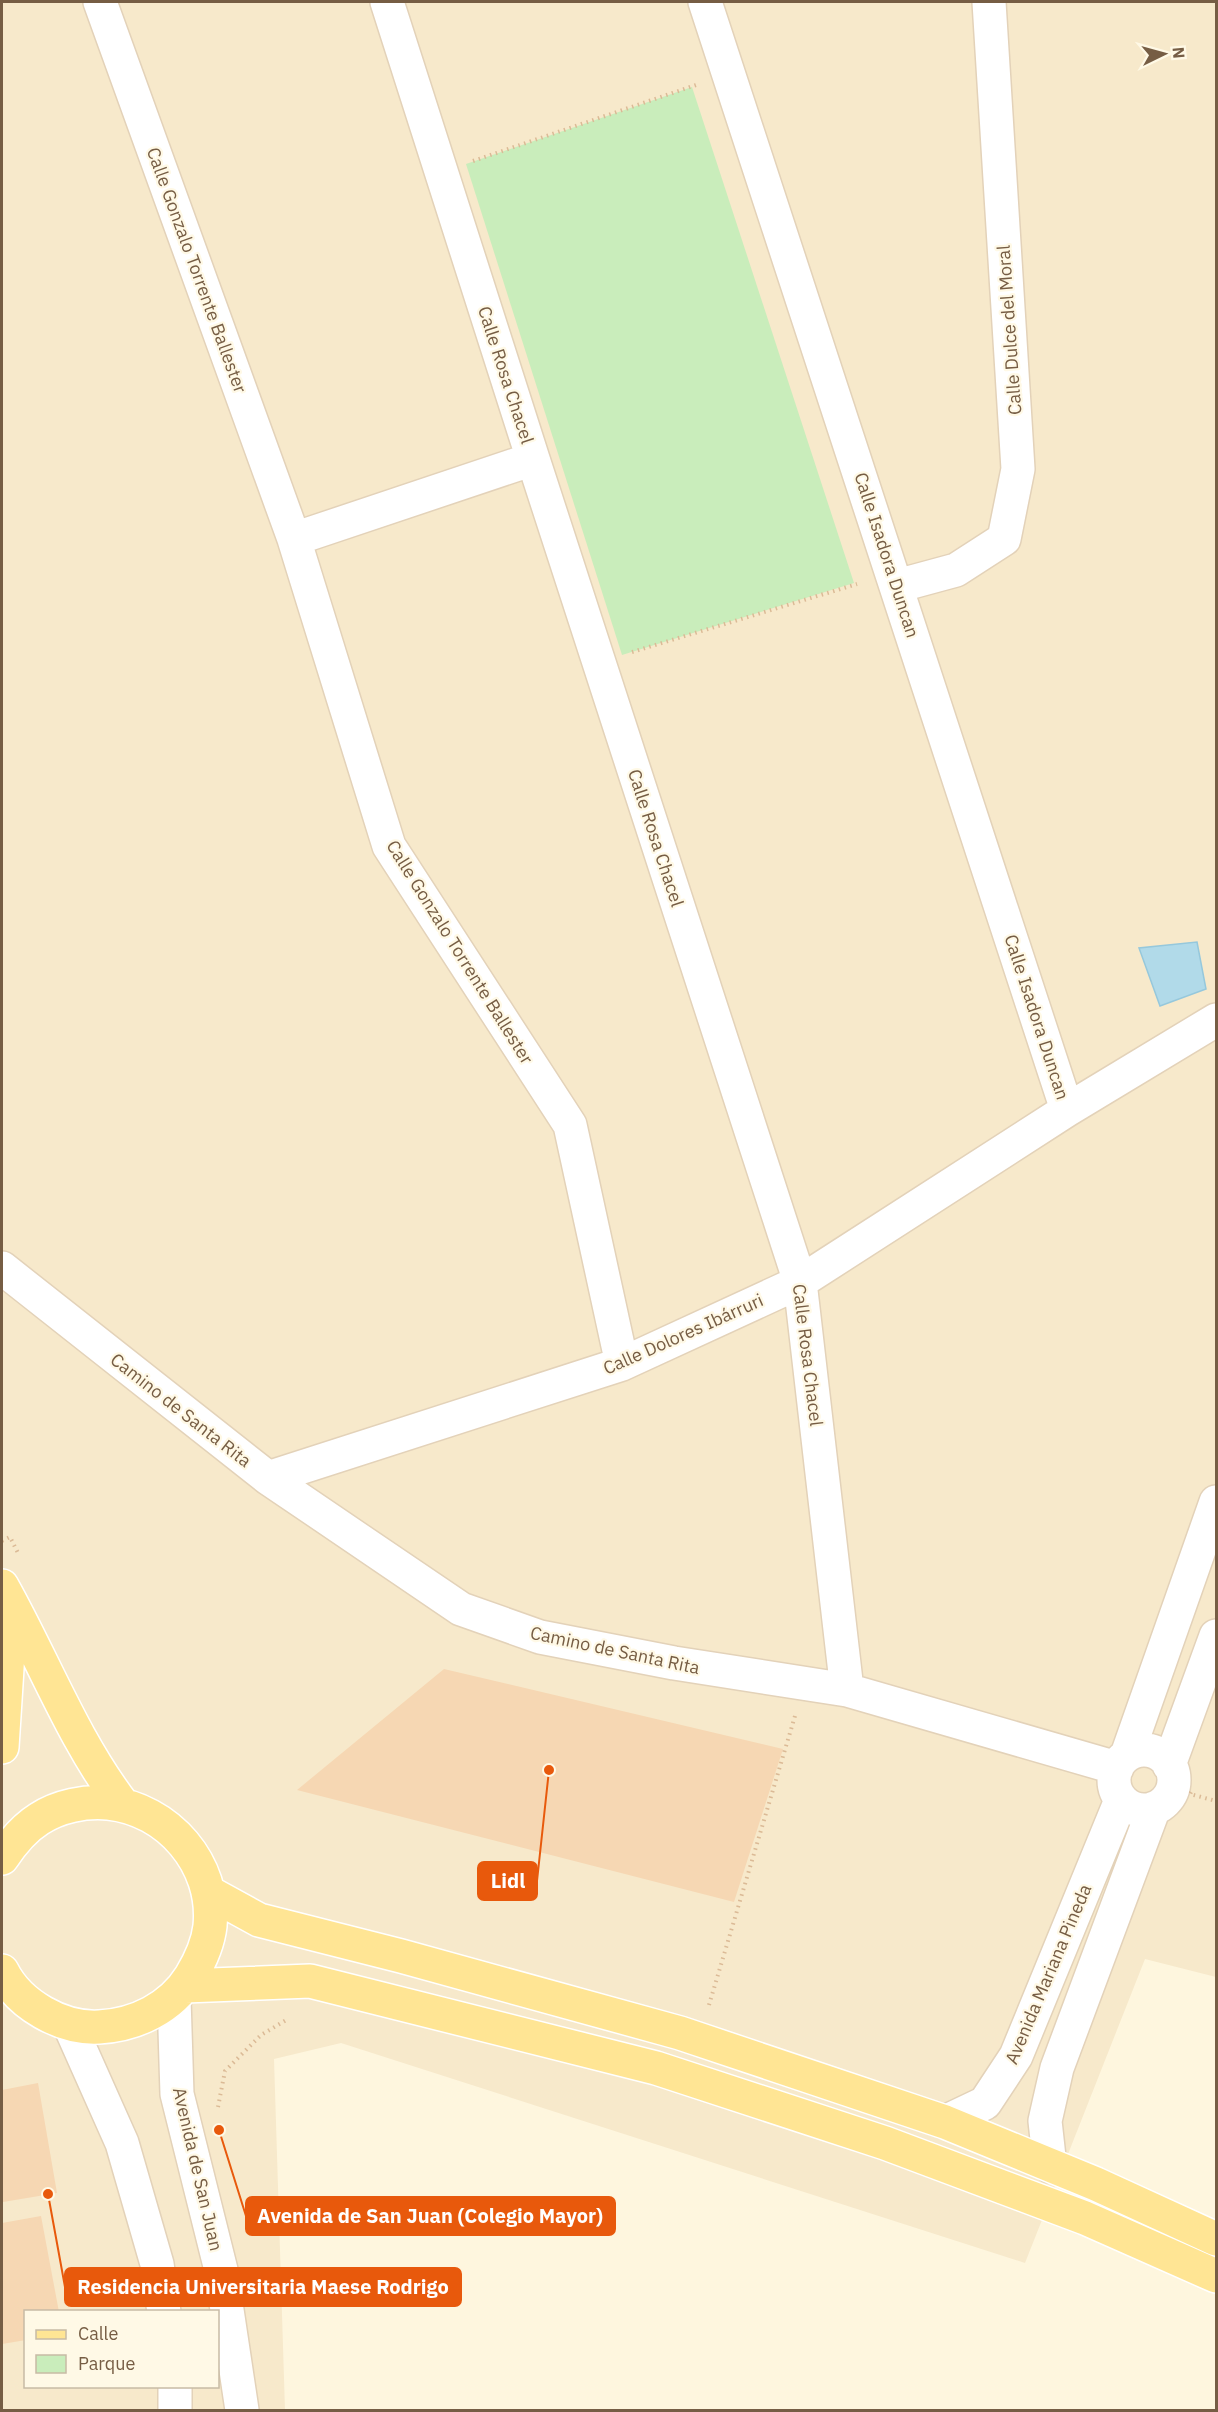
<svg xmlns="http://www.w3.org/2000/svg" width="1218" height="2412" viewBox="0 0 1218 2412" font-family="'IBM Plex Sans',sans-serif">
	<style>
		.residential { fill: #f7e9cb; fill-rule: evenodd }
		.green { fill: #c9edbb }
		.water { fill: #b1dae9; stroke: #96c8dc; stroke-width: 1.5 }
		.building { fill: #f6d7b3 }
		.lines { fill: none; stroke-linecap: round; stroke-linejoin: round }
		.minor-casing { stroke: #e3d2b9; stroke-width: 36 }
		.major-casing { stroke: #fff; stroke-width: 36 }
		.path { stroke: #dbba96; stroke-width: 4; stroke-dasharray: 1.5 4.5; stroke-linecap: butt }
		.minor { stroke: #fff; stroke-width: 33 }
		.major { stroke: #ffe594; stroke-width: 33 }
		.labels { text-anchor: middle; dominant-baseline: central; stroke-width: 4.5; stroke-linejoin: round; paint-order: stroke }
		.street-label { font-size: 18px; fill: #765d44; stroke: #fff9e6 }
		.leader { fill: none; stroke: #e8590c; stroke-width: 2 }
		.callout-dot { fill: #e8590c; stroke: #fff9e6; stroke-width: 2 }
		.callout { fill: #e8590c; stroke: #e8590c; stroke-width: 2 }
		.callout-label { font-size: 20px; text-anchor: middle; font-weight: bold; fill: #fff }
	</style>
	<rect width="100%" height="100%" fill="#fef6de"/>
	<path class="residential" d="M 2,2 L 1216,2 L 1216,1977 L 1145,1959 L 1025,2263 L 341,2043 L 274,2059 L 285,2410 L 2,2410 ZM 26,2312 L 218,2312 L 218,2386 L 26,2386 Z"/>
	<path class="green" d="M 692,87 L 854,583 L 622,655 L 466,164 Z"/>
	<path class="water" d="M 1197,942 L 1206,989 L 1160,1006 L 1139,948 Z"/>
	<path class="building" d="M 444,1669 L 783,1749 L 734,1902 L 297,1790 Z
		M 38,2083 L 57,2193 L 3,2202 L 2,2090 Z
		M 41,2216 L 59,2312 L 26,2312 L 26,2340 L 2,2344 L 2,2223 Z"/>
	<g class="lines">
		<defs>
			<path id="minor" d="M 100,2 L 294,539 L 389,846 L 570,1125 L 622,1364
				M 387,2 L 533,459 L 800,1282 L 847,1690
				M 705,2 L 1067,1110
				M 294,539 L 533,459
				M 897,586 L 956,570 L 1004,539 L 1018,469 L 989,2
				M 2,1268 L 268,1478 L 461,1609 L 540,1637 L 674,1663 L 847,1690 L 1117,1768
				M 268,1478 L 622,1364 L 800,1282 L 1067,1110 L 1216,1020
				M1114 1780a30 30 0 1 1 60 0a30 30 0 1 1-60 0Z
				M 1127,1755 L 1216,1502
				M 1169,1765 L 1216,1636
				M 174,1998 L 177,2094 L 221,2270 L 242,2410
				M 69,2024 L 122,2143 L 157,2264 L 164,2312
				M 945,2122 L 985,2103 L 1016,2056 L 1121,1800
				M 1050,2166 L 1045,2121 L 1057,2068 L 1154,1808
				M 175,2386 L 175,2410"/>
			<path id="major" d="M 2,1586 C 43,1659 72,1738 123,1805
				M 2,1747 L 11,1605
				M 2,1858 C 12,1843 23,1829 39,1819 C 59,1806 85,1801 108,1803 C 168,1809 216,1864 210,1926 C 208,1944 200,1961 191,1976 C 171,2008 136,2025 99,2027 C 62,2029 19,2005 2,1971
				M 208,1892 L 259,1920 L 401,1956 L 680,2033 L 945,2122 L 1096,2184 L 1216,2239
				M 185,1986 L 310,1981 L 656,2068 L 885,2143 L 1085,2218 L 1216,2276"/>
		</defs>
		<use href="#minor" class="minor-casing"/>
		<use href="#major" class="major-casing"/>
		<path class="path" d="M 473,161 L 696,85
			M 632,652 L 857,584
			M 2,1541 L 10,1537 L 18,1553
			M 1191,1792 L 1190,1794 L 1216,1801
			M 709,2005 L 795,1716
			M 218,2107 L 225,2071 L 261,2035 L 288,2019"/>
		<use href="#minor" class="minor"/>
		<use href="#major" class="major"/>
	</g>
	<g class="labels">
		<g class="street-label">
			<text transform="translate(197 270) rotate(70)">Calle Gonzalo Torrente Ballester</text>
			<text transform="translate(1009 330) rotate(-94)">Calle Dulce del Moral</text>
			<text transform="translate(506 375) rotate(72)">Calle Rosa Chacel</text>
			<text transform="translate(887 555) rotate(72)">Calle Isadora Duncan</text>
			<text transform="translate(656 838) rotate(72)">Calle Rosa Chacel</text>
			<text transform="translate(460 952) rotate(58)">Calle Gonzalo Torrente Ballester</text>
			<text transform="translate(1037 1017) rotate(72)">Calle Isadora Duncan</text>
			<text transform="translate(683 1334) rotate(-24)">Calle Dolores Ibárruri</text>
			<text transform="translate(808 1355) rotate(83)">Calle Rosa Chacel</text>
			<text transform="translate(181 1410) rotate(38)">Camino de Santa Rita</text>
			<text transform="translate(615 1650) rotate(12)">Camino de Santa Rita</text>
			<text transform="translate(1048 1974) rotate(-67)">Avenida Mariana Pineda</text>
			<text transform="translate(198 2169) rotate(77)">Avenida de San Juan</text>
		</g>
	</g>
	<path class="leader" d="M549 1770L537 1881M219 2130L246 2216M48 2194L65 2287"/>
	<g class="callout-dot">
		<circle cx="549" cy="1770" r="6"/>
		<circle cx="219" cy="2130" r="6"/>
		<circle cx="48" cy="2194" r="6"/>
	</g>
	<g class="callout">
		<rect x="478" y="1862" width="59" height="38" rx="6"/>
		<rect x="246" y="2197" width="369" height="38" rx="6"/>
		<rect x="65" y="2268" width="396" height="38" rx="6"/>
	</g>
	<g class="callout-label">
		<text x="508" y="1888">Lidl</text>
		<text x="430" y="2223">Avenida de San Juan (Colegio Mayor)</text>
		<text x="263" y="2294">Residencia Universitaria Maese Rodrigo</text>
	</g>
	<rect width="1218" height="2412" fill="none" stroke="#765d44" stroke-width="6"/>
	<rect x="24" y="2310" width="195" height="78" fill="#fff9e6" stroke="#c8bba5" stroke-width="1.5"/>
	<rect x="36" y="2330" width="30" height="9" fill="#ffe594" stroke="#c8bba5" stroke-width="1.5"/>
	<text x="78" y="2340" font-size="18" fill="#765d44">Calle</text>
	<rect x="36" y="2355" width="30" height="18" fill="#c9edbb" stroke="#c8bba5" stroke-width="1.5"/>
	<text x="78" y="2370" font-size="18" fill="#765d44">Parque</text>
	<g transform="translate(1164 54) rotate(85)" stroke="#fff9e6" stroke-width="4.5" paint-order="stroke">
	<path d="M0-4.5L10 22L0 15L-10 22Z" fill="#765d44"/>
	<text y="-9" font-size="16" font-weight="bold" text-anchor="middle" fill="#765d44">N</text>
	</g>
</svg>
